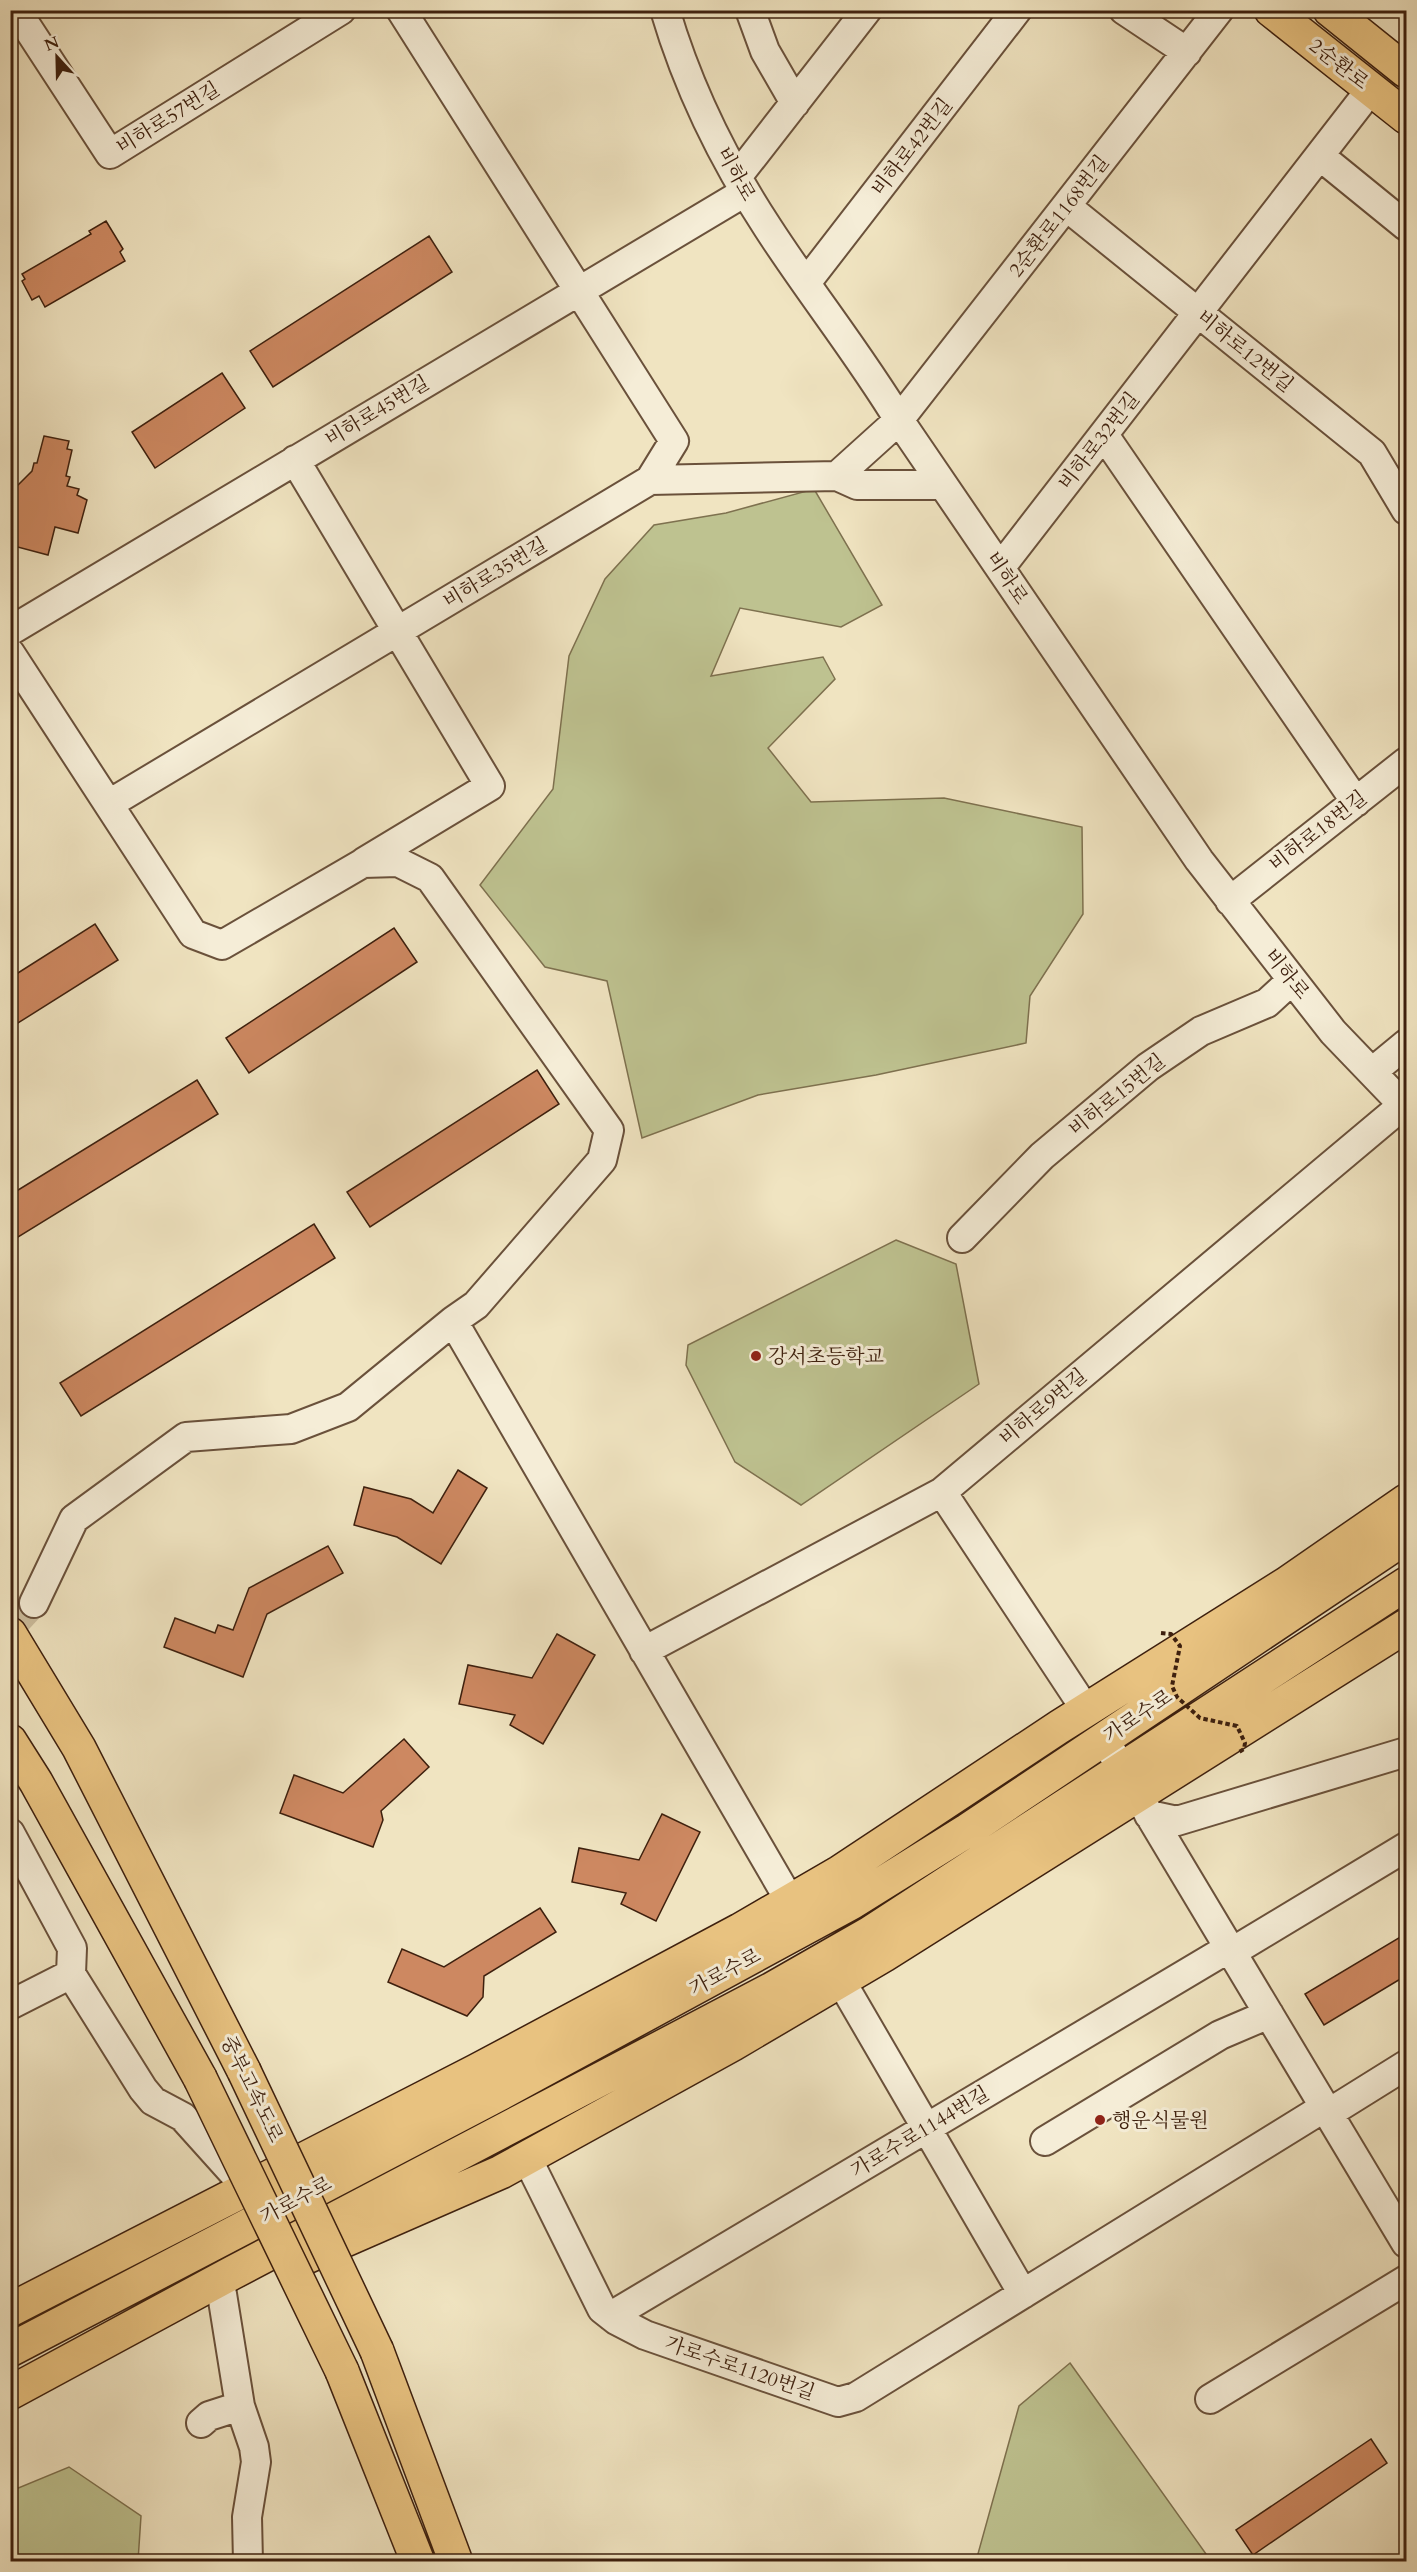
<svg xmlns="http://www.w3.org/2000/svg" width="1417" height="2572" viewBox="0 0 1417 2572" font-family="Cardo,'Noto Serif KR',serif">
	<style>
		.green { fill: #bec290; stroke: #7e714f; stroke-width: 1.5 }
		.building { fill: #cd8861; stroke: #3e200e; stroke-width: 1.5 }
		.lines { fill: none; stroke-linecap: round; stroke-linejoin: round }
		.minor-tunnel { stroke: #ccbd9d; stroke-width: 28; stroke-dasharray: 28 14; stroke-linecap: butt }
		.minor-casing { stroke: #6a513b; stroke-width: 32 }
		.major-casing { stroke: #3e200e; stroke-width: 36 }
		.highway-casing { stroke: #3e200e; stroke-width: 36 }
		.minor { stroke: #f5edd7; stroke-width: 28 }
		.major { stroke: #e8c280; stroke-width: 33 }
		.highway { stroke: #e8c280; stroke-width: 33 }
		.highway-bridge-casing { stroke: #3e200e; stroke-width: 36; stroke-linecap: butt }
		.path-bridge { stroke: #3e200e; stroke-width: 4; stroke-dasharray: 4.5 3; stroke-linecap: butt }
		.highway-bridge { stroke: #e8c280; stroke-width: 33 }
		.poi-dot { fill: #8f2418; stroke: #f5edd7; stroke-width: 2 }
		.labels { text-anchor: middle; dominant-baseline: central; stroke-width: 6; stroke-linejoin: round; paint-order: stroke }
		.street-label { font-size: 20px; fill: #3e200e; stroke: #f5edd7 }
		.poi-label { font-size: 20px; fill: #3e200e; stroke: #f5edd7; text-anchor: start }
	</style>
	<rect width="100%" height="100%" fill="#f0e4c1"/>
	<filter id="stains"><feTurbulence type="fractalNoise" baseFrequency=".00333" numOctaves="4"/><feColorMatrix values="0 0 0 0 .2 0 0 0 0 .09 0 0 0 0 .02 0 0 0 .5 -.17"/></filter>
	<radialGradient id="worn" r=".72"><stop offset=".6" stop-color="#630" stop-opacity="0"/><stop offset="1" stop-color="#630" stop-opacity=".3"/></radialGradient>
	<path class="green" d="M 814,489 L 882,605 L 841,627 L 740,608 L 711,676 L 823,657 L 835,679 L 768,748 L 811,802 L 944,798 L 1082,827 L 1083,914 L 1030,996 L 1026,1043 L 876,1075 L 758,1095 L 642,1138 L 607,981 L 545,967 L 480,885 L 553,789 L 569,656 L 605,579 L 654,525 L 726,513 Z
		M 896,1240 L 956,1264 L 979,1384 L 801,1505 L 735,1462 L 686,1365 L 688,1345 Z
		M 1070,2363 L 1211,2561 L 976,2561 L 1019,2406 Z
		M 69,2467 L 141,2516 L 138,2561 L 11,2561 L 11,2491 Z"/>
	<path class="building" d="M 106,221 L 123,249 L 120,252 L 125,261 L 45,307 L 39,296 L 32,300 L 22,281 L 25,279 L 22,274 L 91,234 L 89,231 Z
		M 429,236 L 452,272 L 273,387 L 250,351 Z
		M 222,373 L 245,408 L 155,468 L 132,432 Z
		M 44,436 L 69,441 L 67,449 L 72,450 L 66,476 L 70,477 L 67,486 L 79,489 L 77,495 L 87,500 L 78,533 L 55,527 L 48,555 L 10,545 L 10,493 L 32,471 L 34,463 L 37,463 Z
		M 95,924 L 118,960 L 10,1028 L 10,978 Z
		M 394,928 L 417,962 L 249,1073 L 226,1038 Z
		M 537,1070 L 559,1104 L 370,1227 L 347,1192 Z
		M 197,1080 L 218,1114 L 10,1242 L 10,1195 Z
		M 314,1224 L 335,1258 L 81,1416 L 60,1383 Z
		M 458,1470 L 487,1488 L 441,1564 L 397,1537 L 354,1525 L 364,1487 L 411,1499 L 433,1513 Z
		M 328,1546 L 343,1573 L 267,1614 L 243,1677 L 164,1647 L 175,1618 L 215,1633 L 218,1625 L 233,1630 L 249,1588 Z
		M 557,1634 L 595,1655 L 543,1744 L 510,1725 L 515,1715 L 459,1704 L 468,1665 L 532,1678 Z
		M 404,1739 L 429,1767 L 381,1811 L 383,1820 L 373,1847 L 280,1813 L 294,1775 L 343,1793 Z
		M 662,1814 L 700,1832 L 656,1921 L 621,1904 L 626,1893 L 572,1882 L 579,1848 L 639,1860 Z
		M 540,1908 L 556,1932 L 484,1976 L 483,1997 L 467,2016 L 388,1982 L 402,1949 L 444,1967 Z
		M 1407,1933 L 1407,1975 L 1324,2025 L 1305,1994 Z
		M 1371,2439 L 1387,2463 L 1253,2555 L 1236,2530 Z"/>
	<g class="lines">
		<path class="minor-tunnel" d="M 10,1629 L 34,1603"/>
		<defs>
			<path id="minor" d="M 16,10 L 110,154 L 341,10
				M 401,10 L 674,441 L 650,480
				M 665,10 C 688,88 724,161 768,228 C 810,293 859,354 899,420 L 1199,860 L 1333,1032 L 1406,1108
				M 750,10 L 765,51 L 795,103
				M 1124,10 L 1187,52
				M 1320,156 L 1406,226
				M 737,177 L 867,10
				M 1066,206 L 1372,453 L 1406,510
				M 806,283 L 1017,10
				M 1104,435 L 1356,802
				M 295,460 L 490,786 L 364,862
				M 837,476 L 857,485 L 943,485
				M 1000,568 L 1371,89
				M 10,631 L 745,192
				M 10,653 L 193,934 L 222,945 L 363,863 L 398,862 L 430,878 L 609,1130 L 602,1160 L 476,1305 L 453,1321 L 790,1901
				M 109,804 L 650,480 L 837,476 L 899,420 L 1219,10
				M 1230,901 L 1406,762
				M 1372,1072 L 1406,1044
				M 962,1238 L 1042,1156 L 1148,1067 L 1201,1031 L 1267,1003 L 1292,980
				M 942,1492 L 1086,1710
				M 34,1603 L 74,1519 L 186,1437 L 291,1429 L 348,1407 L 453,1321
				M 644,1651 L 942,1492 L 1403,1105
				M 1104,1739 L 1406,2243
				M 1149,1815 L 1177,1821 L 1406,1752
				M 10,1833 L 72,1948 L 71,1974 L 143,2089 L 153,2101 L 183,2117 L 245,2186
				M 1232,1952 L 1406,1847
				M 841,1981 L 1023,2294
				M 10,2005 L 71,1974
				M 1329,2113 L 1406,2065
				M 1045,2141 L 1220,2035 L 1269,2014
				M 527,2158 L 602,2309 L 616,2320 L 645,2335 L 838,2402 L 856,2397 L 1325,2107
				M 222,2294 L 240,2406 L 254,2447 L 256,2462 L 247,2517 L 248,2562
				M 611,2316 L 1229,1948
				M 1210,2399 L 1406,2280
				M 201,2423 L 209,2416 L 240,2406"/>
			<path id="major" d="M 1271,10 L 1406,117
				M 1330,10 L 1406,71
				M 302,2259 L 501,2172 L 733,2044 L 884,1955 L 1406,1626
				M 10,2310 L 476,2071 L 740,1930 L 840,1872 L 1059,1727 L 1286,1584 L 1406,1501
				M 10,2350 L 490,2099 L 851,1903 L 968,1830 L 1406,1537
				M 10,2393 L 232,2273 L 772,1989 L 870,1933 L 1406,1584"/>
			<path id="highway" d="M 10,1634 L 79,1748 L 244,2071
				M 10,1741 L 36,1782 L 200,2078
				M 377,2351 L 456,2562
				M 342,2371 L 418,2562"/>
		</defs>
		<use href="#minor" class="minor-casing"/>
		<use href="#major" class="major-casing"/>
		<use href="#highway" class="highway-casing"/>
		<use href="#minor" class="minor"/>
		<use href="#major" class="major"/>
		<use href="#highway" class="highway"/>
		<defs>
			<path id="highway-bridge" d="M 244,2071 L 377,2351
				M 200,2078 L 342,2371"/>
		</defs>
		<use href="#highway-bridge" class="highway-bridge-casing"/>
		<path class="path-bridge" d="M 1161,1633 L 1171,1634 L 1180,1646 L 1172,1686 L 1177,1697 L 1200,1718 L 1237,1726 L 1245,1743 L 1244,1749 L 1239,1752"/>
		<use href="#highway-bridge" class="highway-bridge"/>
	</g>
	<g class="poi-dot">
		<circle cx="756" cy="1356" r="6"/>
		<circle cx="1100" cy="2120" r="6"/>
	</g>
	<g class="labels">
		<g class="street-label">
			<text transform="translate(1339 64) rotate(38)">2순환로</text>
			<text transform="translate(168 118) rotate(-32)">비하로57번길</text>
			<text transform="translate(912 147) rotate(-52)">비하로42번길</text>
			<text transform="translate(736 174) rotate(61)">비하로</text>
			<text transform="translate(1059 216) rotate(-52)">2순환로1168번길</text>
			<text transform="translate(1245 351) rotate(39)">비하로12번길</text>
			<text transform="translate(377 411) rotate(-31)">비하로45번길</text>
			<text transform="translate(1099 441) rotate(-52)">비하로32번길</text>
			<text transform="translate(495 573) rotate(-31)">비하로35번길</text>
			<text transform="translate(1007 578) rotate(56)">비하로</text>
			<text transform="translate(1318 831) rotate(-38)">비하로18번길</text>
			<text transform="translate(1287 974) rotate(51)">비하로</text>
			<text transform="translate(1117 1095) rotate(-39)">비하로15번길</text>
			<text transform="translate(1043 1407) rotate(-40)">비하로9번길</text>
			<text transform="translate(1138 1716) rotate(-34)">가로수로</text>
			<text transform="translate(725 1972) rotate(-28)">가로수로</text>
			<text transform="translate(252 2089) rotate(64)">중부고속도로</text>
			<text transform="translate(920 2132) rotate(-31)">가로수로1144번길</text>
			<text transform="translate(296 2200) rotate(-28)">가로수로</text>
			<text transform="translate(740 2368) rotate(19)">가로수로1120번길</text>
		</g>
		<g class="poi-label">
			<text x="768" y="1356">강서초등학교</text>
			<text x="1112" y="2120">행운식물원</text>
		</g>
	</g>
	<rect width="1417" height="2572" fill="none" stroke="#f0e4c1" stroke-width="36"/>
	<rect x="12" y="12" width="1393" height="2548" fill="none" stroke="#3e200e" stroke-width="3"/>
	<rect x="18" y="18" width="1381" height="2536" fill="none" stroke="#3e200e" stroke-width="1.5"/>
	<g transform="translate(57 57) rotate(338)" stroke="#f5edd7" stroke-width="4.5" paint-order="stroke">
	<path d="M0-4.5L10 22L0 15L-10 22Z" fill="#3e200e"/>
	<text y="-9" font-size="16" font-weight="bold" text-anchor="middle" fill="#3e200e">N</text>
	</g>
	<rect width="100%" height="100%" filter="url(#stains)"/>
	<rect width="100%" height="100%" fill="url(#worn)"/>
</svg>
